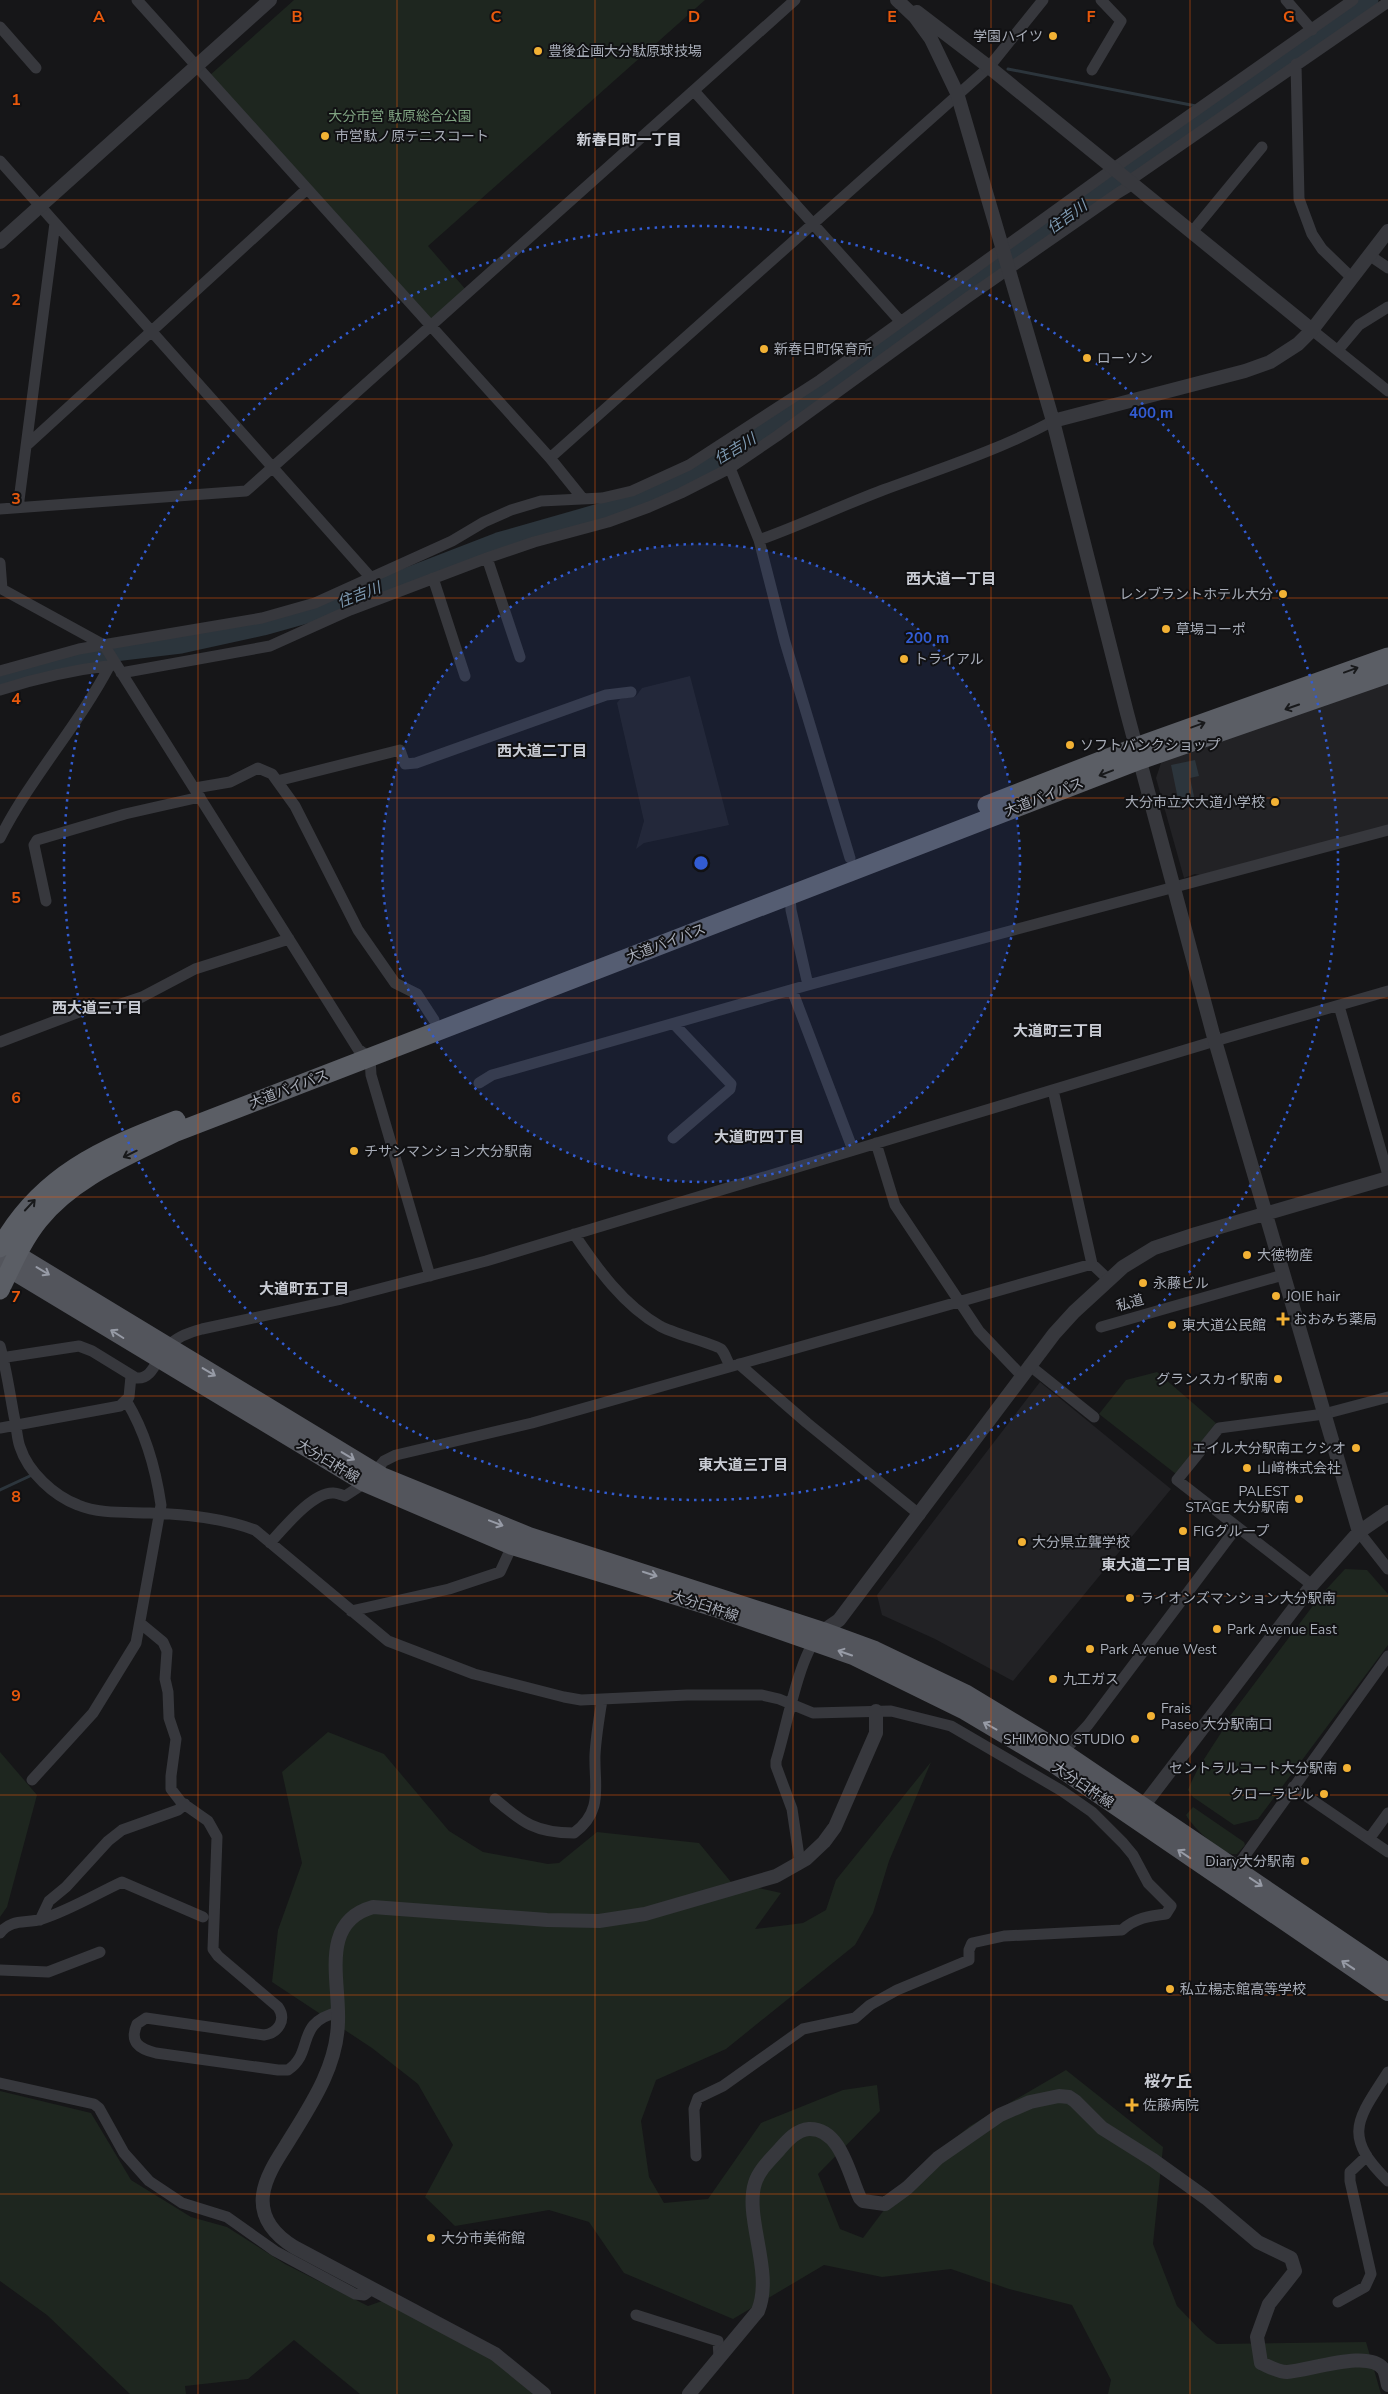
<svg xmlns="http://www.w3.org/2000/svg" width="1388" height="2394" viewBox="0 0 1388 2394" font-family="'Nunito Sans','Noto Sans JP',sans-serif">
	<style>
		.built { fill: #222225 }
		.green { fill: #1e261f }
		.water { fill: #2c353c }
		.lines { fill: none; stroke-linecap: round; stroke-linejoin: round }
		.stream { stroke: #2c353c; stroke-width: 3 }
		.river { stroke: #2c353c; stroke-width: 19 }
		.minor { stroke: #37383d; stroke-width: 11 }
		.tertiary { stroke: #37383d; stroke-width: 14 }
		.primary { stroke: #53555c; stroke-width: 18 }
		.trunk { stroke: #5b5e65; stroke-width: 19 }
		.oneway { stroke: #18191b }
		.oneway2 { stroke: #979ba6 }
		.grid { fill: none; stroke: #e8590c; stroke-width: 1; stroke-opacity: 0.55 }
		.ring { fill: none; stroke: #325cd3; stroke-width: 2.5; stroke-dasharray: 2.5 5 }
		.poi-dot { fill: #f2b134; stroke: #111113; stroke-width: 2 }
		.labels { text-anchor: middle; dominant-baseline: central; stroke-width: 4; stroke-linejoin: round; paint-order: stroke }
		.poi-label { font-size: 14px; fill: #a8adb8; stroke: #111113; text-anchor: start }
		.park-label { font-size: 14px; fill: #7fa381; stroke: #111113 }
		.street-label { font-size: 14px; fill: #a8adb8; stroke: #111113 }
		.neighbourhood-label { font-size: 15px; font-weight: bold; fill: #c9ccd4; stroke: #111113 }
		.water-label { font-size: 15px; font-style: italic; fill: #7f9bb3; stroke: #111113 }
		.quarter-label { font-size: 16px; font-weight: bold; fill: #c9ccd4; stroke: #111113 }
		.grid-label { font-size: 16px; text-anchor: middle; font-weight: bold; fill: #e8590c; stroke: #111113; stroke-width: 4; stroke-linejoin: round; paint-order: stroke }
		.centre { fill: #325cd3; stroke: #111113; stroke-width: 2.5 }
		.ring-label { font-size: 15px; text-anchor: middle; font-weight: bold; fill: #325cd3; stroke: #111113; stroke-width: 4; stroke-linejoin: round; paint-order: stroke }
	</style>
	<rect width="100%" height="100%" fill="#161618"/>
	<path class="built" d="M 690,676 L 729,825 L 644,843 L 636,849 L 644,821 L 617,703 L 620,699 L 636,696 L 642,688 Z
		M 1388,682 L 1388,825 L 1204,876 L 1195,874 L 1184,878 L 1156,778 L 1162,760 Z
		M 1040,1382 L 1171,1489 L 1013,1681 L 935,1639 L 882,1615 L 877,1595 Z"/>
	<path class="green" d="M 294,0 L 705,0 L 428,246 L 467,291 L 429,323 L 209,76 Z
		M 1157,1372 L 1216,1423 L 1176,1474 L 1099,1414 L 1126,1380 Z
		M 1345,1569 L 1367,1570 L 1388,1594 L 1388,1645 L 1258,1819 L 1234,1825 L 1193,1797 L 1188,1790 C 1198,1763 1218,1742 1230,1716 L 1321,1595 Z
		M 328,1732 L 384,1754 L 449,1831 L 483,1852 L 548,1864 L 559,1863 L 597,1832 L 699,1843 L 731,1882 L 781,1893 L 755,1929 L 803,1923 L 826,1910 L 836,1880 L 931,1762 L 889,1861 L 873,1913 L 855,1945 L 726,2049 L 656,2080 L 641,2121 L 649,2177 L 664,2203 L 708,2199 L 761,2123 L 843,2090 L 877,2085 L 880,2111 L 818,2174 L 840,2229 L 863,2238 L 911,2174 L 970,2126 L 1066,2070 L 1163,2147 L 1153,2244 L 1177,2306 L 1205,2335 L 1217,2344 L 1366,2342 L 1381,2394 L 1108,2394 L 1111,2380 L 1072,2305 L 1009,2289 L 951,2269 L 882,2277 L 824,2265 L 733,2319 L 624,2273 L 589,2222 L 549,2210 L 455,2226 L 425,2197 L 453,2145 L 418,2084 L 372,2048 L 272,1982 L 278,1930 L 302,1863 L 282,1772 Z
		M 0,1752 L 37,1795 L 7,1907 L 0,1917 Z
		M 1193,1807 L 1244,1842 L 1245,1845 L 1237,1854 C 1224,1857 1192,1827 1186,1815 Z
		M 0,2091 L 91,2113 L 131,2180 L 191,2217 L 227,2227 L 285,2264 L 368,2306 L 382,2301 L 493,2358 L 537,2394 L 360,2394 L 294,2340 L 248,2379 L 185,2386 L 186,2394 L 130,2394 L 47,2315 L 0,2281 Z"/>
	<path class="water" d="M 1195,760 L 1199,776 L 1190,778 L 1195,801 L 1179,804 L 1171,765 Z"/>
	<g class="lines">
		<path class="stream" d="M 1008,69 L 1196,106
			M 1210,109 L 1215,110
			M 0,1490 L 32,1475"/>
		<path class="river" d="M 0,683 L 39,667 L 89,655 L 181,644 L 263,626 L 327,608 L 498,542 L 617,508 L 647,497 L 677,484 L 719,461 L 785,419 L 1369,0"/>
		<path class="minor" d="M 137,0 L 550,458 L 583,499
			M 1286,0 L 1312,30
			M 0,27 L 36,68
			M 1296,64 L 1299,199 L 1312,234 L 1322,249 L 1352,278
			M 1092,70 L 1121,21 L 1101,0
			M 694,91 L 901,322
			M 0,161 L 372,579
			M 1129,181 L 1388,2
			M 1192,232 L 1262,147
			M 1369,255 L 1388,268
			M 1312,330 L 1388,391
			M 1338,350 L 1359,325 L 1388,307
			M 26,446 L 307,189
			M 718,447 L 730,468 L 759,540 L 785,642 L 850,858
			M 550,458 L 989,67 L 1043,0
			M 18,508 L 55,223
			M 0,509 L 246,491 L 795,0
			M 759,540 C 801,525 841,506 883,490 C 940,469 999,450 1053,421
			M 487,558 L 520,657
			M 0,563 L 2,589
			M 433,578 L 465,676
			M 0,588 L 104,645 L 358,1049 L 370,1058 L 371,1075 L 430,1276
			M 0,671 L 79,649 L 262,618 L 315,603 L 452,541 L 484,522 L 511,510 L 541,501 L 602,498 L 632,491 L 689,465 L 820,380 L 1114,168 L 1353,0
			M 121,673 L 270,646 L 350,610 L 487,558 L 534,542 L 608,522 L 649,507 L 681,493 L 730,468 L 777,436 L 967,298 L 1118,193 L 1133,184
			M 0,690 C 40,677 72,670 114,665
			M 277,781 L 400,750 L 405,764 L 416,763 L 606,695 L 631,692
			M 195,788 L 230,782 L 258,768 L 272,774 L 295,806 L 358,930 L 395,983 L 417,994 L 434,1020
			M 0,838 C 31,777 78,726 110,665
			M 790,895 L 791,910 L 808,985
			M 46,901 L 34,845 L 37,840 L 125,814 L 200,797
			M 792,990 L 853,1150
			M 1339,1006 L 1388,1175
			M 0,1042 L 87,1009 L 112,1007 L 142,997 L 195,969 L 289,939
			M 479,1083 L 492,1075 L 808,985 L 1388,830
			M 1053,1090 L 1092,1264
			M 673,1138 L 730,1089 L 731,1084 L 674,1024
			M 876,1143 L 895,1205 L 979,1331 L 1021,1375
			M 574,1234 C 597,1268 623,1305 660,1326 C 671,1333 715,1344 721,1349 C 725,1353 727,1361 730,1366
			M 1101,1327 L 1283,1275
			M 0,1346 C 7,1371 10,1396 15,1421 C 17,1430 17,1439 20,1447 C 28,1472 54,1496 78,1505 C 99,1514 127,1512 150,1513 C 184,1514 223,1518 255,1530 L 388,1641 L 474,1674 L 564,1697 L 581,1700 L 687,1695 L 762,1695 L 779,1699 L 813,1713 L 891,1711 L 951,1726 L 1062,1791 L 1092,1812 L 1123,1843 L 1133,1855 L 1148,1883 L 1171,1906 L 1166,1914 C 1149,1916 1135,1918 1122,1930 L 1004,1936 L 972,1943 L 969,1950 L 969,1960 L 897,1990 L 870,2005 L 855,2018 L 803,2029 L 723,2086 L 698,2098 L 694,2109 L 696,2156
			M 0,1358 L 79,1346 L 92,1351 L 136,1378 C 153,1380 157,1357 167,1347 C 176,1337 190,1332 202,1329 L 341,1299 L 486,1261 L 1215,1041 L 1388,991
			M 739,1364 L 807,1423 L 920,1515
			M 1029,1365 L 1094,1417
			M 0,1428 L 120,1406 L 129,1397 L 131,1376
			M 1359,1532 L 1388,1569
			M 270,1543 C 283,1529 313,1491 334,1493 C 337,1493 342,1495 345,1496 L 365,1483 L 384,1461 L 396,1455 L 532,1423 L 1092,1264 L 1109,1280
			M 1312,1585 L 1177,1480 L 1219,1428 L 1324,1414 L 1388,1397
			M 351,1611 L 449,1589 L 500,1572 L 512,1546
			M 140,1623 L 163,1642 L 167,1651 L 165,1679 L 168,1692 L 169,1718 L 176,1739 L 171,1776 L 171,1789 L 181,1802 L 208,1821 L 217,1837 L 213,1949 L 218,1956 L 278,2007 C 287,2020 278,2033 264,2035 L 146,2018 L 137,2024 C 129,2042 139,2049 156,2053 L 278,2070 L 288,2070 C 315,2052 294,2023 338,2012
			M 1063,1752 L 1088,1725 L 1237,1527
			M 32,1780 L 93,1713 L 136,1643 L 161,1505 C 156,1471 145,1432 127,1402
			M 1293,1787 L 1388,1852
			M 495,1799 C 523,1823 536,1833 574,1833 C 604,1811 594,1786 595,1755 C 596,1736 599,1718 602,1700
			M 1369,1839 L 1388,1813
			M 800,1863 L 792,1809 L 776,1766 L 776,1761 C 786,1730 798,1660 817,1638
			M 1236,1868 L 1388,1656
			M 40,1920 L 49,1901 L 66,1887 L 108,1841 L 122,1830 L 178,1810 L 185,1804
			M 0,1933 C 12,1918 26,1924 42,1919 C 70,1910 96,1894 122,1882 L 203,1917
			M 0,1970 L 48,1972 L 100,1952
			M 1388,2072 C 1358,2119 1341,2135 1388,2181
			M 0,2083 L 94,2104 L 99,2108 L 124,2153 L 149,2181 L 182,2203 L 227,2217 L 275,2251 L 355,2294 L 364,2295 L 372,2289
			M 1338,2302 L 1365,2287 L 1371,2274 L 1350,2181 L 1350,2172 L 1367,2156
			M 636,2315 L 718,2341 L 719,2357"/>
		<path class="tertiary" d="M 897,0 L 915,17 L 931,39 L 957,93 L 1053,421 L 1127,713 L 1213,1034 L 1359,1532
			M 917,12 L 989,67 L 1312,330
			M 0,242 L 270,0
			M 1053,421 L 1245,371 L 1270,362 L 1298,344 L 1312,330 L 1388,231
			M 823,1631 L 839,1620 L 1054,1334 L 1074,1312 L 1123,1267 L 1154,1248 L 1196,1234 L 1388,1178
			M 1137,1814 L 1312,1585 L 1359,1532 L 1388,1512
			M 544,2394 L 495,2354 L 294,2247 C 276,2236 260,2219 263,2195 C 265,2178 276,2161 285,2147 C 308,2109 337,2069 338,2022 C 340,1981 319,1922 373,1907 L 547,1920 L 599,1921 L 645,1914 L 776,1876 L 806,1859 L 824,1842 L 835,1827 L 876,1733 L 876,1711
			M 689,2394 L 758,2311 C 774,2272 744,2218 755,2183 C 759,2170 770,2160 779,2150 C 787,2141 796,2130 809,2129 C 841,2128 849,2175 860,2198 L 863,2201 L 885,2204 L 907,2188 L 938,2158 L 1000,2115 L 1030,2102 L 1059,2096 L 1069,2097 L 1075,2101 L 1102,2128 L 1153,2160 L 1206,2198 L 1258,2242 L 1291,2258 L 1295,2271 L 1269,2304 L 1257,2337 L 1261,2363 C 1268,2366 1278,2372 1287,2372 C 1309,2371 1371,2348 1384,2370 C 1386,2374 1387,2381 1388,2385"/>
		<path class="primary" d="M 6,1248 L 382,1476 L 529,1536 L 823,1631 L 875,1650 L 965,1693 L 1063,1752 L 1388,1972
			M 0,1263 L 365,1483 L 512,1546 L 718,1609 L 853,1656 L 965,1711 L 1054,1764 L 1388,1992"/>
		<path class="trunk" d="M 987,805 L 1136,747 L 1388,657
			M 0,1248 C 40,1175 103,1148 176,1120
			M 0,1290 C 12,1266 22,1241 39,1220 C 74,1177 126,1157 174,1133 L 1140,760 L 1388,674"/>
	</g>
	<defs><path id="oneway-shaft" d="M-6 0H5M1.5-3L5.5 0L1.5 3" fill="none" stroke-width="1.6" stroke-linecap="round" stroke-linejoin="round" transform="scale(1.25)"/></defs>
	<g class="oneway">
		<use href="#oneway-shaft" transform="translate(1351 670) rotate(-20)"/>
		<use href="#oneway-shaft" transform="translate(1292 707) rotate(161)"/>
		<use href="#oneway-shaft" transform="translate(1198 725) rotate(-20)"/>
		<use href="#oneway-shaft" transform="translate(1106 773) rotate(159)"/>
		<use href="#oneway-shaft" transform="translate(130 1154) rotate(154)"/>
		<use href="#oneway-shaft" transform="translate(30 1205) rotate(-47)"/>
	</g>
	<g class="oneway2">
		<use href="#oneway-shaft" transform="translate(43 1271) rotate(31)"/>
		<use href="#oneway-shaft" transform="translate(117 1334) rotate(-148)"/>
		<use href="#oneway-shaft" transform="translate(209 1372) rotate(31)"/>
		<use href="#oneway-shaft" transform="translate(348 1456) rotate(31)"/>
		<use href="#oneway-shaft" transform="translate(496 1523) rotate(21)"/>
		<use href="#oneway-shaft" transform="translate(650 1574) rotate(18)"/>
		<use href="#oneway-shaft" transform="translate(845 1653) rotate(-161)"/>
		<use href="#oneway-shaft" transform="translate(990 1726) rotate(-151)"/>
		<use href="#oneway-shaft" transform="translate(1184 1854) rotate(-146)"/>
		<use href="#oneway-shaft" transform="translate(1256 1882) rotate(34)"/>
		<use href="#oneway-shaft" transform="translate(1348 1965) rotate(-146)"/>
	</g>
	<path class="grid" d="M 198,0 L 198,2394M 397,0 L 397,2394M 595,0 L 595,2394M 793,0 L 793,2394M 991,0 L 991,2394M 1190,0 L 1190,2394M 0,200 L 1388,200M 0,399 L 1388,399M 0,598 L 1388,598M 0,798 L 1388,798M 0,998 L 1388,998M 0,1197 L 1388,1197M 0,1396 L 1388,1396M 0,1596 L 1388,1596M 0,1795 L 1388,1795M 0,1995 L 1388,1995M 0,2194 L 1388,2194"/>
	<circle cx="701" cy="863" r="319" fill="#325cd3" fill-opacity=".12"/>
	<g class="ring">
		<circle cx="701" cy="863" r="319"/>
		<circle cx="701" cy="863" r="637"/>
	</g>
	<g class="poi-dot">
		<circle cx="1053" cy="36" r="5"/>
		<circle cx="538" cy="51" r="5"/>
		<circle cx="325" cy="136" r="5"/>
		<circle cx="764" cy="349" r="5"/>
		<circle cx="1087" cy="358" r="5"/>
		<circle cx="1283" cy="594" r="5"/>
		<circle cx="1166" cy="629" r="5"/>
		<circle cx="904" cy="659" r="5"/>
		<circle cx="1070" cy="745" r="5"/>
		<circle cx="1275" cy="802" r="5"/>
		<circle cx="354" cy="1151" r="5"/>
		<circle cx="1247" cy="1255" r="5"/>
		<circle cx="1143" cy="1283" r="5"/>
		<circle cx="1276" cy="1296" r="5"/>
		<path d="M1280.5 1311.5h5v5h5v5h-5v5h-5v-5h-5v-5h5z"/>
		<circle cx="1172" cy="1325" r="5"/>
		<circle cx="1278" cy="1379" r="5"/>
		<circle cx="1356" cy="1448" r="5"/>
		<circle cx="1247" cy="1468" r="5"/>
		<circle cx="1299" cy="1499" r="5"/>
		<circle cx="1183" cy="1531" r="5"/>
		<circle cx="1022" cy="1542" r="5"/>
		<circle cx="1130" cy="1598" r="5"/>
		<circle cx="1217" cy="1629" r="5"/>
		<circle cx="1090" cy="1649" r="5"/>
		<circle cx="1053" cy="1679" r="5"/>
		<circle cx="1151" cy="1716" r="5"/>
		<circle cx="1135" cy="1739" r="5"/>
		<circle cx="1347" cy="1768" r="5"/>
		<circle cx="1324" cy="1794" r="5"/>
		<circle cx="1305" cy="1861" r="5"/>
		<circle cx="1170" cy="1989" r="5"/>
		<path d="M1129.5 2097.5h5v5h5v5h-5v5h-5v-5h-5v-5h5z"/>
		<circle cx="431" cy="2238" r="5"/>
	</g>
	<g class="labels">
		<g class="poi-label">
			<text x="1043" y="36" text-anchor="end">学園ハイツ</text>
			<text x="548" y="51">豊後企画大分駄原球技場</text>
			<text x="335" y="136">市営駄ノ原テニスコート</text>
			<text x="774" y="349">新春日町保育所</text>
			<text x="1097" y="358">ローソン</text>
			<text x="1273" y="594" text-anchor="end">レンブラントホテル大分</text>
			<text x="1176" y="629">草場コーポ</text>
			<text x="914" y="659">トライアル</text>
			<text x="1080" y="745">ソフトバンクショップ</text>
			<text x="1265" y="802" text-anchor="end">大分市立大大道小学校</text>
			<text x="364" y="1151">チサンマンション大分駅南</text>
			<text x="1257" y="1255">大徳物産</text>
			<text x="1153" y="1283">永藤ビル</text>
			<text x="1286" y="1296">JOIE hair</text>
			<text x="1293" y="1319">おおみち薬局</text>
			<text x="1182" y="1325">東大道公民館</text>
			<text x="1268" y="1379" text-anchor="end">グランスカイ駅南</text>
			<text x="1346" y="1448" text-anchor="end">エイル大分駅南エクシオ</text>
			<text x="1257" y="1468">山﨑株式会社</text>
			<text x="1289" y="1491" text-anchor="end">PALEST<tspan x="1289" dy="16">STAGE 大分駅南</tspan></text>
			<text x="1193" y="1531">FIGグループ</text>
			<text x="1032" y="1542">大分県立聾学校</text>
			<text x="1140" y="1598">ライオンズマンション大分駅南</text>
			<text x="1227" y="1629">Park Avenue East</text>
			<text x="1100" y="1649">Park Avenue West</text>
			<text x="1063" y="1679">九工ガス</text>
			<text x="1161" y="1708">Frais<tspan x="1161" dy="16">Paseo 大分駅南口</tspan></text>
			<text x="1125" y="1739" text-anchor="end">SHIMONO STUDIO</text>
			<text x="1337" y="1768" text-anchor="end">セントラルコート大分駅南</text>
			<text x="1314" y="1794" text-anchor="end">クローラビル</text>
			<text x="1295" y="1861" text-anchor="end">Diary大分駅南</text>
			<text x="1180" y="1989">私立楊志館高等学校</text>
			<text x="1143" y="2105">佐藤病院</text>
			<text x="441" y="2238">大分市美術館</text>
		</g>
		<g class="park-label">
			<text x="400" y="116">大分市営 駄原総合公園</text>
		</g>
		<g class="street-label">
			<text transform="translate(1044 797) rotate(-21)">大道バイパス</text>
			<text transform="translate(666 943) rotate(-21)">大道バイパス</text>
			<text transform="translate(289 1089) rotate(-21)">大道バイパス</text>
			<text transform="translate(1130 1303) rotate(-16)">私道</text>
			<text transform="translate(328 1461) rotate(31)">大分臼杵線</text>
			<text transform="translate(705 1606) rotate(18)">大分臼杵線</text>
			<text transform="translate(1083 1785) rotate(34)">大分臼杵線</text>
		</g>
		<g class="neighbourhood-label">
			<text x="629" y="140">新春日町一丁目</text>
			<text x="951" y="579">西大道一丁目</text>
			<text x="542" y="751">西大道二丁目</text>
			<text x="97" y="1008">西大道三丁目</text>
			<text x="1058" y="1031">大道町三丁目</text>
			<text x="759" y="1137">大道町四丁目</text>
			<text x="304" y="1289">大道町五丁目</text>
			<text x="743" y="1465">東大道三丁目</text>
			<text x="1146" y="1565">東大道二丁目</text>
		</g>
		<g class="water-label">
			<text transform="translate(1067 217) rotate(-36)">住吉川</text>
			<text transform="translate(735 449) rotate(-31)">住吉川</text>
			<text transform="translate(359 595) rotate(-21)">住吉川</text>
		</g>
		<g class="quarter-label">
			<text x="1168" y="2082">桜ケ丘</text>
		</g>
	</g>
	<g class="grid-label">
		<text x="99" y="22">A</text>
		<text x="297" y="22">B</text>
		<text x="496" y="22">C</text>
		<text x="694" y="22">D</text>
		<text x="892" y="22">E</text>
		<text x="1091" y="22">F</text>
		<text x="1289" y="22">G</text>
		<text x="16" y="105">1</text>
		<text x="16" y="305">2</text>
		<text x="16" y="504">3</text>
		<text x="16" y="704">4</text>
		<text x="16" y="903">5</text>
		<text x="16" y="1103">6</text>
		<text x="16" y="1302">7</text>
		<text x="16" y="1502">8</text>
		<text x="16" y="1701">9</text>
	</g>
	<circle cx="701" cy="863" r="8" class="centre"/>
	<g class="ring-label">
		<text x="1151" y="418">400 m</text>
		<text x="927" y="643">200 m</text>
	</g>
</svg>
